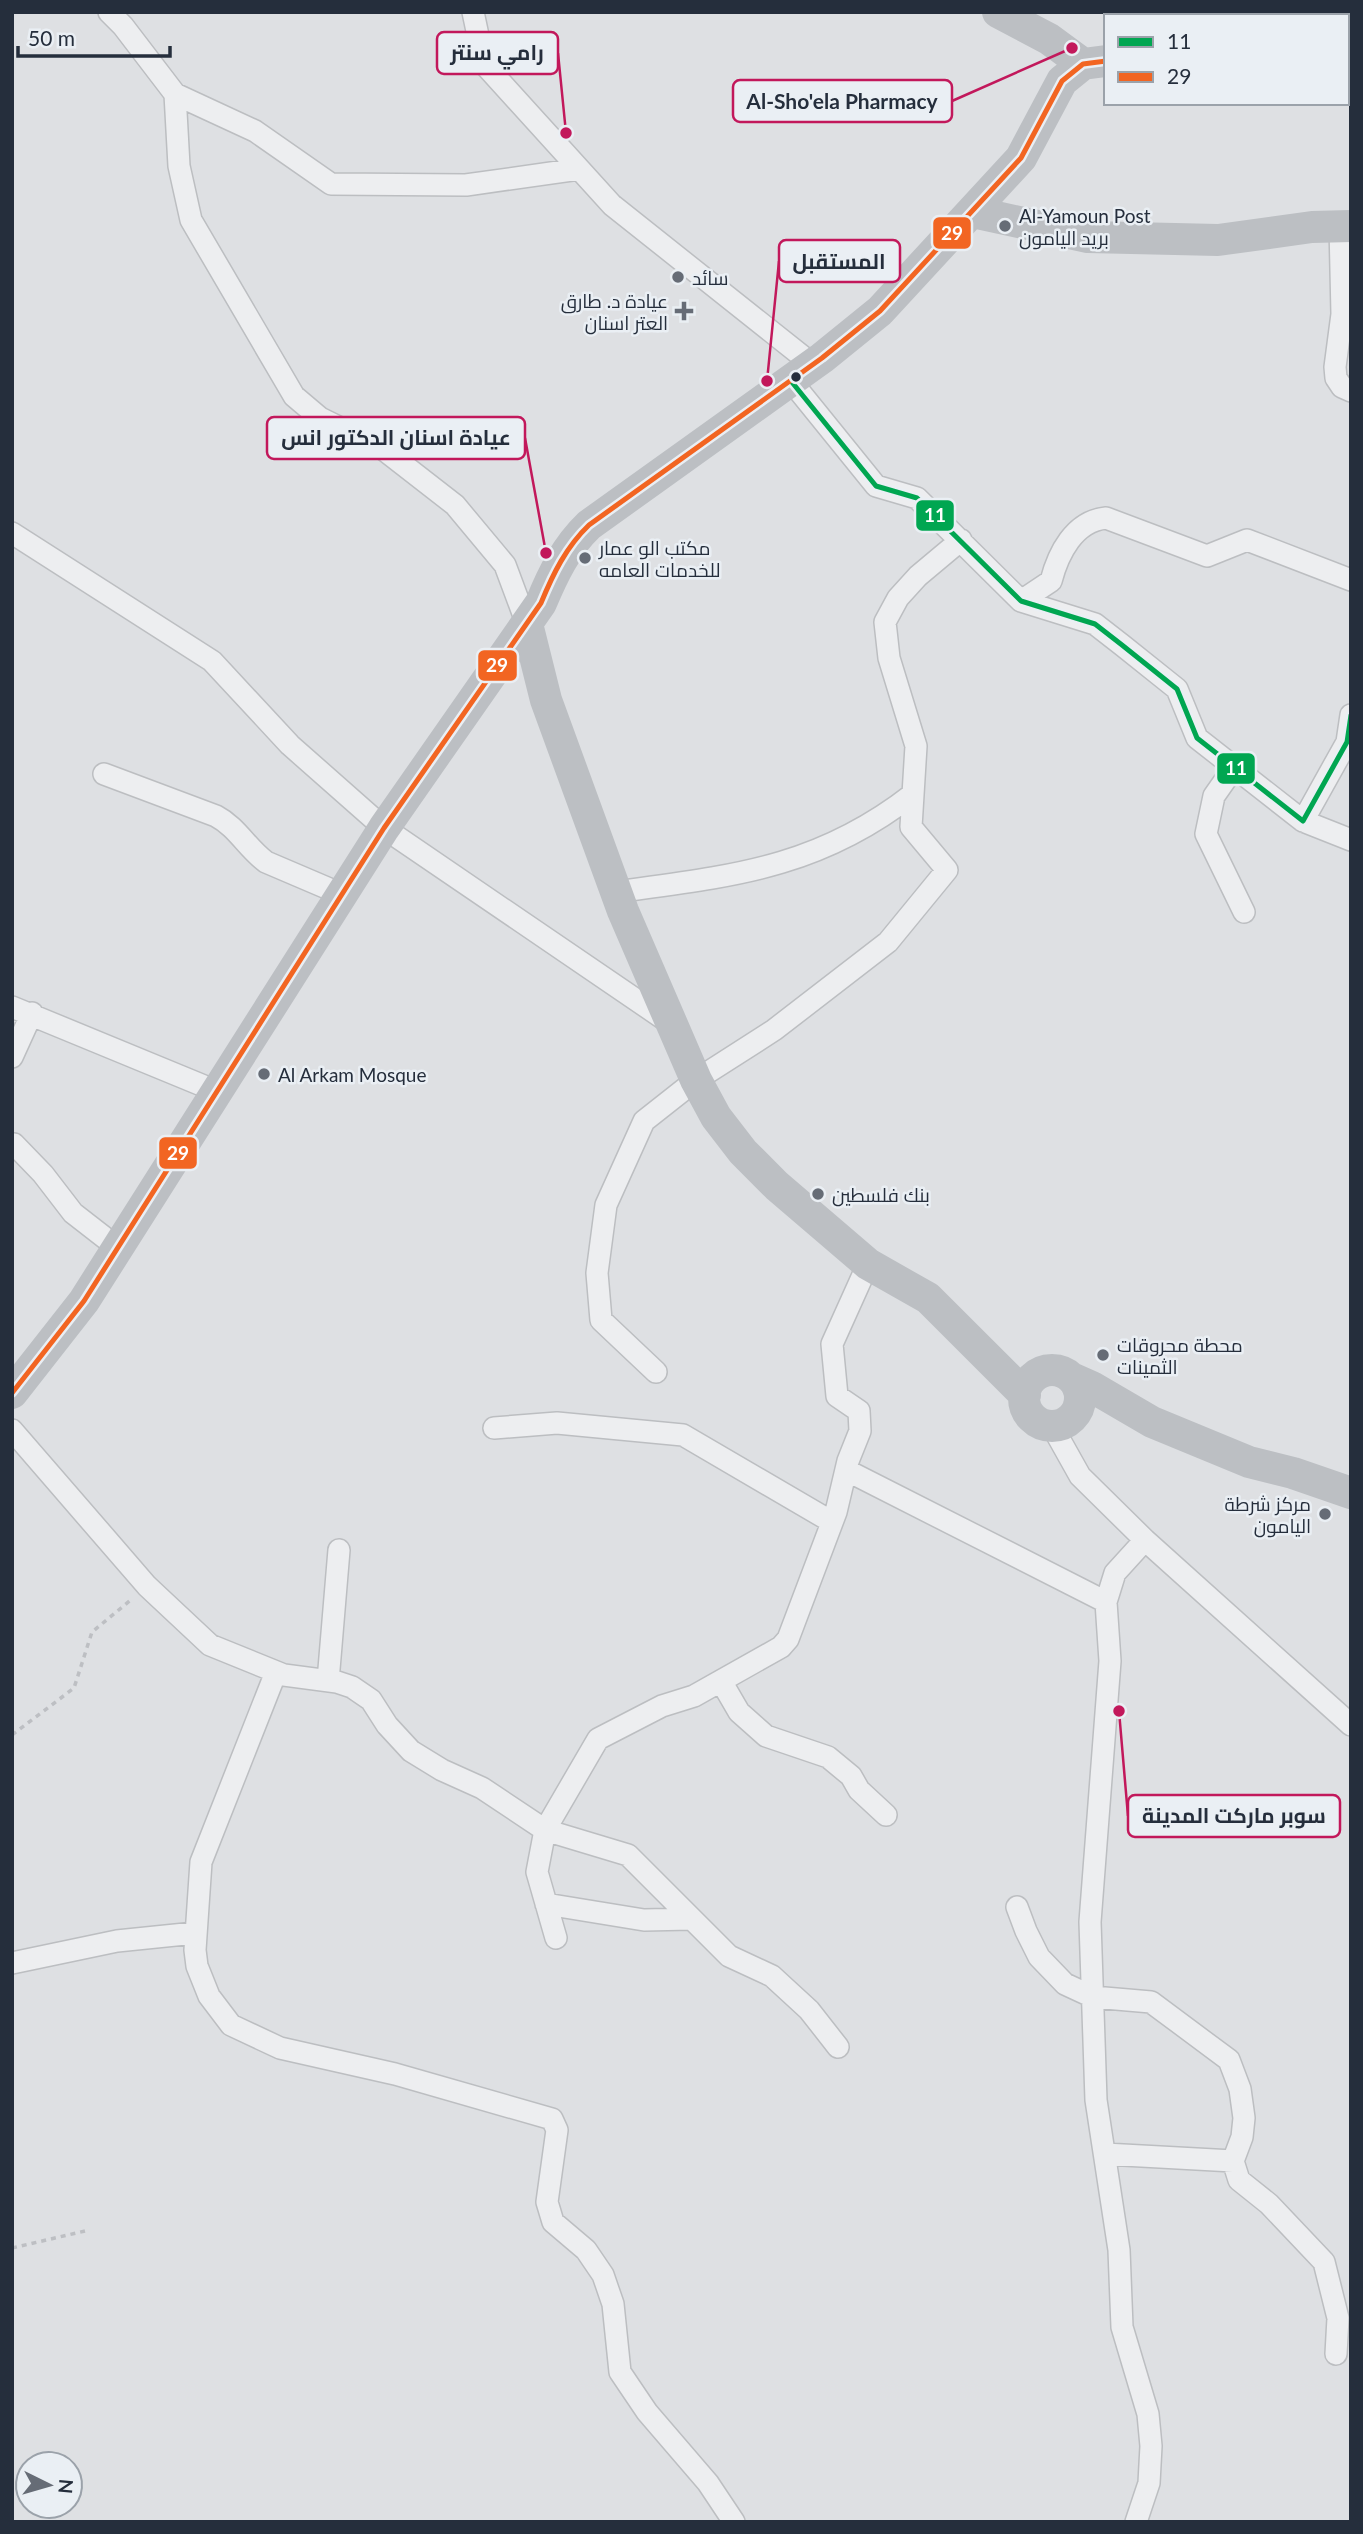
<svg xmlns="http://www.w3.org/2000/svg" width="1363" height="2534" viewBox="0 0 1363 2534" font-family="Lato,Cairo,sans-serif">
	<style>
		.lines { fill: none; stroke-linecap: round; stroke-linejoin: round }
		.street-casing { stroke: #bcbec1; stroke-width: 24 }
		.path { stroke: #bdbfc3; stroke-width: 3.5; stroke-dasharray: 5 5; stroke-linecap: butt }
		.street { stroke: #edeef0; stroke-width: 21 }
		.secondary { stroke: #bcbfc3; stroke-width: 32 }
		.bus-1-casing { stroke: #eaeff4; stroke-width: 10 }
		.bus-2-casing { stroke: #eaeff4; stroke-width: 10 }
		.bus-1 { stroke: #00a651; stroke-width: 5 }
		.bus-2 { stroke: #f26522; stroke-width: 5 }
		.poi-dot { fill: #666c76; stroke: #eaeff4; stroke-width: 2.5 }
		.bus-dot { fill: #252e3c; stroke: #eaeff4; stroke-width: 2.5 }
		.labels { text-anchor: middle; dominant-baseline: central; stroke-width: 5; stroke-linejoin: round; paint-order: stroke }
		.poi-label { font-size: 19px; fill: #252e3c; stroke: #eaeff4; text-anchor: start }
		.leader { fill: none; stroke: #c2185b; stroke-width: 2.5 }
		.callout-dot { fill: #c2185b; stroke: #eaeff4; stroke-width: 2.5 }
		.callout { fill: #eaeff4; stroke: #c2185b; stroke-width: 2.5 }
		.callout-label { font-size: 21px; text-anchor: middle; font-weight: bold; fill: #252e3c }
		.line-badge { stroke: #eaeff4; stroke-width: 2.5 }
		.badge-label { font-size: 19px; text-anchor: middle; font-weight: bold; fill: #fff }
	</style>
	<rect width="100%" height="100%" fill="#dee0e3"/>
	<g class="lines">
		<defs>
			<path id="street" d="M 109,12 L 123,26 L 175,94 L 179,166 L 191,220 L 294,396 L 320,418 L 383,449 L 455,505 L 505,565 L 527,624
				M 473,12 L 484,64 L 612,205 L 812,364
				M 175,94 L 255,131 L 331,184 L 466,185 L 579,169
				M 1340,226 L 1342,314 L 1335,367 L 1336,378 L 1342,387 L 1351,391
				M 791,381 L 876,486 L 917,498 L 1021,601 L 1095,624 L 1122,645 L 1177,689 L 1197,738 L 1303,821 L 1347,742 L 1351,715
				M 12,533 L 212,661 L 290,745 L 384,828 L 670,1023
				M 1021,601 L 1051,581 C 1058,554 1074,521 1106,518 L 1207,556 L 1247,540 L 1351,580
				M 1235,766 L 1214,796 L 1206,834 L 1244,912
				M 104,774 L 216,816 C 237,827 247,848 266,862 L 341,894
				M 1303,821 L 1351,840
				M 615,892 C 731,876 817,869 913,794
				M 12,1007 L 216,1091
				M 12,1057 L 32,1013
				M 14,1144 L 43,1174 L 73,1213 L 118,1248
				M 656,1372 L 601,1320 L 597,1273 L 606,1205 L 644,1121 L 696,1080 L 774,1030 L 888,942 L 947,870 L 911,827 L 916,746 L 889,658 L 885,622 L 898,598 L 918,576 L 961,540
				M 1052,1426 L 1080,1476 L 1145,1540 L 1351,1725
				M 494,1428 L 557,1423 L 683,1435 L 832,1522
				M 12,1430 L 147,1586 L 210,1645 L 284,1675 L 337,1682 L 352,1687 L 371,1700 L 387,1725 L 411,1751 L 442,1770 L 482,1788 L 545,1830 L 537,1872 L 556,1938
				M 846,1470 L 1106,1602
				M 276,1672 L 201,1862 L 195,1950 L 197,1966 L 209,1996 L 231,2025 L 280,2048 L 395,2074 L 552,2119 L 557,2130 L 547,2202 L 553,2222 L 586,2250 L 603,2275 L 613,2304 L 620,2372 L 647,2412 L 708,2483 L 734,2522
				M 328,1681 L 339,1550
				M 721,1681 L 739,1712 L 766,1736 L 828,1757 L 851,1776 L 859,1790 L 886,1815
				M 546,1904 L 644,1920 L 691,1919
				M 1017,1907 L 1026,1931 L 1039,1957 L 1065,1984 L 1093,1997 L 1151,2002 L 1229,2060 L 1240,2089 L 1244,2118 L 1242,2137 L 1233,2161 L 1239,2180 L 1269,2204 L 1324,2262 L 1338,2318 L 1336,2354
				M 12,1963 L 117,1941 L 195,1933
				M 838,2047 L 809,2010 L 772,1976 L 729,1956 L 628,1855 L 545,1830 L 598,1739 L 662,1706 L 694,1696 L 781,1647 L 788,1639 L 836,1512 L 848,1461 L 860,1431 L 859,1411 L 837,1396 L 832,1344 L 868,1264
				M 1105,2154 L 1233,2161
				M 1136,2522 L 1149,2483 L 1151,2446 L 1148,2414 L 1122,2327 L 1119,2250 L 1096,2100 L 1090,1922 L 1110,1661 L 1106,1602 L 1115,1573 L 1145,1540"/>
		</defs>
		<use href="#street" class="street-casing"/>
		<path class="path" d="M 12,1735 L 74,1688 L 92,1632 L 132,1599
			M 12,2248 L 85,2231"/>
		<use href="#street" class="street"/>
		<path class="secondary" d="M 998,12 L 1049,39 L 1083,64
			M 1347,42 L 1351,42
			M 973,212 L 1088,237 L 1218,240 L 1312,227 L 1351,226
			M 527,624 L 546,700 L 623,911 L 696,1080 L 716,1117 L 743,1152 L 777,1186 L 868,1264 L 928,1298 L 1025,1395
			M1024 1398a28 28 0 1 1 56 0a28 28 0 1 1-56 0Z
			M 1074,1379 L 1092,1387 L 1152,1422 L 1249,1462 L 1293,1473 L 1351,1493
			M 12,1393 L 84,1301 L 384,828 L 541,603 C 553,574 566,547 589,525 L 822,358 L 880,311 L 1021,158 L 1062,81 L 1083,64 L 1106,61"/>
		<defs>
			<path id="bus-1" d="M 791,381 L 876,486 L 917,498 L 1021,601 L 1095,624 L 1122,645 L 1177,689 L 1197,738 L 1303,821 L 1347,742 L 1351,715"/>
			<path id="bus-2" d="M 12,1393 L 84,1301 L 384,828 L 541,603 C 553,574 566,547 589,525 L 822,358 L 880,311 L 1021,158 L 1062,81 L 1083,64 L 1106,61"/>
		</defs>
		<use href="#bus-1" class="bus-1-casing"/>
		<use href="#bus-2" class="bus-2-casing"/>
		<use href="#bus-1" class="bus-1"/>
		<use href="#bus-2" class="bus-2"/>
	</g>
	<g class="poi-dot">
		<circle cx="1005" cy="226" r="7"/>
		<circle cx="678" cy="277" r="7"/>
		<path d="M680.5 300.5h7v7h7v7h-7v7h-7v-7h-7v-7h7z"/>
		<circle cx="585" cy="558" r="7"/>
		<circle cx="264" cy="1074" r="7"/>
		<circle cx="818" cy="1194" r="7"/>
		<circle cx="1103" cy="1355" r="7"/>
		<circle cx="1325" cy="1514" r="7"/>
	</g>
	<circle class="bus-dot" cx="796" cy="377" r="6"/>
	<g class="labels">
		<g class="poi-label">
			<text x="1019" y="215">Al-Yamoun Post<tspan x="1019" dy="22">بريد اليامون</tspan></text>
			<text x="692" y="277">سائد</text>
			<text x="668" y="300" text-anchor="end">عيادة د. طارق<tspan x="668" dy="22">العتر اسنان</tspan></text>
			<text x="599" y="547">مكتب الو عمار<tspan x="599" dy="22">للخدمات العامه</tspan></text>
			<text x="278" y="1074">Al Arkam Mosque</text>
			<text x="832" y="1194">بنك فلسطين</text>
			<text x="1117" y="1344">محطة محروقات<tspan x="1117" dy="22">الثمينات</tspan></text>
			<text x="1311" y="1503" text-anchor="end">مركز شرطة<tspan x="1311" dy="22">اليامون</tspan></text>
		</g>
	</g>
	<path class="leader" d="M566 133L558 53M1072 48L952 101M767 381L779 261M546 553L525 438M1119 1711L1128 1816"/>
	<g class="callout-dot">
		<circle cx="566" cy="133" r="7"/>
		<circle cx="1072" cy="48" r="7"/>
		<circle cx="767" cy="381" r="7"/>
		<circle cx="546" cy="553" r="7"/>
		<circle cx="1119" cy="1711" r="7"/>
	</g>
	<g class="callout">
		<rect x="437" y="32" width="121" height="42" rx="7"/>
		<rect x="733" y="80" width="219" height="42" rx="7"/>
		<rect x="779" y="240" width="121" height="42" rx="7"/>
		<rect x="267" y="417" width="258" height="42" rx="7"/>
		<rect x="1128" y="1795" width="212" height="42" rx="7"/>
	</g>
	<g class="callout-label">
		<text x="497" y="60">رامي سنتر</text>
		<text x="842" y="109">Al-Sho'ela Pharmacy</text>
		<text x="839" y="269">المستقبل</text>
		<text x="396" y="445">عيادة اسنان الدكتور انس</text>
		<text x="1234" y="1823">سوبر ماركت المدينة</text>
	</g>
	<g class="line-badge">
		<rect x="932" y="216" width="40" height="34" rx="7" fill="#f26522"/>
		<rect x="915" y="499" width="40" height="33" rx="7" fill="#00a651"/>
		<rect x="477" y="649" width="41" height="33" rx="7" fill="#f26522"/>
		<rect x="1216" y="752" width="40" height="33" rx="7" fill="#00a651"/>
		<rect x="158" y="1136" width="40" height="34" rx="7" fill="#f26522"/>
	</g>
	<g class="badge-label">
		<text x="952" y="240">29</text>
		<text x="935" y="522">11</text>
		<text x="497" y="672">29</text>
		<text x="1236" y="775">11</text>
		<text x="178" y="1160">29</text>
	</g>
	<rect width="1363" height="2534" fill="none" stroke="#252e3c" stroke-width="28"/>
	<rect x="1104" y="14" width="245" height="91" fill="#eaeff4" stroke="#9ba2aa" stroke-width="2"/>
	<rect x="1118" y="37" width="35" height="10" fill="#00a651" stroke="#9ba2aa" stroke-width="2"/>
	<text x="1167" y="49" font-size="21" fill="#252e3c">11</text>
	<rect x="1118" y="72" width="35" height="10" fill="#f26522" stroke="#9ba2aa" stroke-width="2"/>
	<text x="1167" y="84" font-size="21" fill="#252e3c">29</text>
	<g transform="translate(49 2485) rotate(95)"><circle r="33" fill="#eaeff4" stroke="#9ba2aa" stroke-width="2"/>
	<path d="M0-5L12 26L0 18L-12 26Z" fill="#666c76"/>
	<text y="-10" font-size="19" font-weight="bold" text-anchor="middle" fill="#252e3c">N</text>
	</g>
	<path d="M18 46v10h152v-10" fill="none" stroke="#252e3c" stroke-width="3.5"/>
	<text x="28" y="46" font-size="21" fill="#252e3c" stroke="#eaeff4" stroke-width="5" paint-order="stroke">50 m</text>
</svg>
